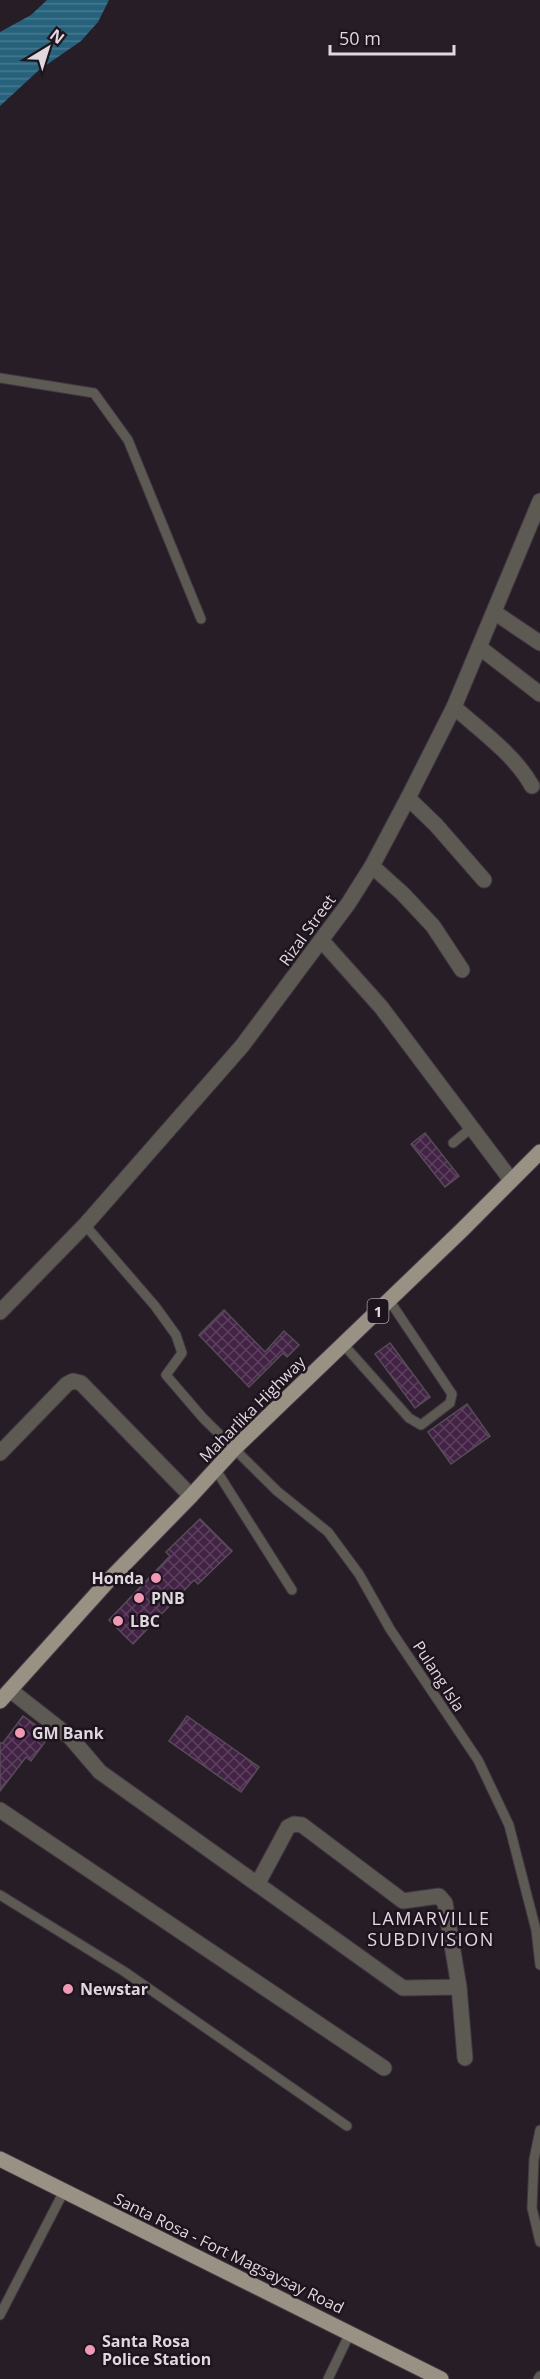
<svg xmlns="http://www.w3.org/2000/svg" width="540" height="2379" viewBox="0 0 540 2379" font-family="'Open Sans',sans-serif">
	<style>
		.water { fill: url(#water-rules) }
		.building { fill: url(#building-cross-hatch); stroke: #574c58; stroke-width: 1.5 }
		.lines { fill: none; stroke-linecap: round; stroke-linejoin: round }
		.service-casing { stroke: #413741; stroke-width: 11 }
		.minor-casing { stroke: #413741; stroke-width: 17 }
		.tertiary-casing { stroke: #413741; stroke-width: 17 }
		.primary-casing { stroke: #413741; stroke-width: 17 }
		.service { stroke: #5d5953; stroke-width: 9 }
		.minor { stroke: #5d5953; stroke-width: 15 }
		.tertiary { stroke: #5d5953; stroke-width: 15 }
		.primary { stroke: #989184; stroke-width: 15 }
		.poi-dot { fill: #f09ab5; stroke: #1e141e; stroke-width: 2 }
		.labels { text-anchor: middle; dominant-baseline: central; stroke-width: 5; stroke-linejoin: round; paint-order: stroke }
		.shield { fill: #1e141e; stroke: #a59da5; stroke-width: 1.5 }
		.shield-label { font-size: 15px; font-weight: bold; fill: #dfd8df }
		.street-label { font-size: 16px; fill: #dfd8df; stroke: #1e141e }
		.poi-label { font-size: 16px; font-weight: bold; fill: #dfd8df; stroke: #1e141e; text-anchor: start }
		.neighbourhood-label { font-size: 18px; letter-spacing: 1.5px; fill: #e4d6e4; stroke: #1e141e }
	</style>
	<defs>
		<pattern id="water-rules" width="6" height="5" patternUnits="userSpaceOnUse" patternTransform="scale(1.5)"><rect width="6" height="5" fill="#27627c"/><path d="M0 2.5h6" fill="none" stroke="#46788e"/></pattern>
		<pattern id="building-cross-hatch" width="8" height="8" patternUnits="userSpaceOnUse" patternTransform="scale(1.5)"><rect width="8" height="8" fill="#422245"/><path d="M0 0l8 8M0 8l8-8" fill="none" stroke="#5d415f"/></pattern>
	</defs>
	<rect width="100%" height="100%" fill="#271d27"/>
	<path class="water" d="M 47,0 L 109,0 L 98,22 L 81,41 L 39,70 L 0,106 L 0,32 L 31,15 Z"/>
	<path class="building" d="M 425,1133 L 459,1176 L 445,1187 L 411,1144 Z
		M 224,1310 L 265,1352 L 284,1331 L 299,1345 L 287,1357 L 283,1353 L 249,1387 L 199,1335 Z
		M 390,1343 L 430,1397 L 415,1408 L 375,1354 Z
		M 467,1404 L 490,1436 L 451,1464 L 428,1432 Z
		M 200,1519 L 232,1551 L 198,1584 L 194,1580 L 133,1644 L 109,1620 L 170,1556 L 166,1552 Z
		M 23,1716 L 50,1735 L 31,1761 L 26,1757 L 0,1791 L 0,1743 L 3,1743 Z
		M 187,1716 L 259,1767 L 241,1792 L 169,1741 Z"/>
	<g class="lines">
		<defs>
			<path id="service" d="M 0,378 L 94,393 L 128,440 L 201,619
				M 453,1143 L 471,1128
				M 85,1225 L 155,1306 L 176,1335 L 182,1353 L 166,1375 L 203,1418 L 277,1491 L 328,1532 L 359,1574 L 390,1629 L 478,1760 L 509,1825 L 536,1930 L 540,1965
				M 343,1344 L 409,1418 L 421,1425 L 450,1403 L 452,1394 L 389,1300
				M 216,1470 L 292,1590
				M 0,1895 L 125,1972 L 347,2126
				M 540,2130 L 534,2159 L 532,2208 L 540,2242
				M 0,2315 L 64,2191
				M 328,2379 L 350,2333
				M 538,2379 L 540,2376"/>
			<path id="minor" d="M 494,612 L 540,643
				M 479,647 L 540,694
				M 454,707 C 481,731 514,754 532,786
				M 408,798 L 436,825 L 484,880
				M 372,866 L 403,894 L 433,926 L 462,970
				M 322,941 L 381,1007 L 511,1180
				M 0,1453 L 67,1384 L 73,1381 L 81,1383 L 191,1496
				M 10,1690 L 70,1737 L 100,1772 L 403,1988 L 459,1987
				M 0,1810 L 384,2068
				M 258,1883 L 288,1827 L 294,1824 L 302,1825 L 403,1901 L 439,1896 L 445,1903 L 459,1987 L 465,2058"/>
			<path id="tertiary" d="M 0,1312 L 85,1225 L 242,1046 L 348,904 L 372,866 L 408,798 L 454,707 L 540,501"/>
			<path id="primary" d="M 0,1701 L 109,1580 L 191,1496 L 235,1448 L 462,1230 L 540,1152
				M 0,2159 L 441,2379"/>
		</defs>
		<use href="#service" class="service-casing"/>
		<use href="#minor" class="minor-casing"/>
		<use href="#tertiary" class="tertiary-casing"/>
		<use href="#primary" class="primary-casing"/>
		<use href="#service" class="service"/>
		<use href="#minor" class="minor"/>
		<use href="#tertiary" class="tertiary"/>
		<use href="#primary" class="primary"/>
	</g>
	<g class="poi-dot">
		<circle cx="156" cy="1578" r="6"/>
		<circle cx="139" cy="1598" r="6"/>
		<circle cx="118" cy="1621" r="6"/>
		<circle cx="20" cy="1733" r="6"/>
		<circle cx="68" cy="1989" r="6"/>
		<circle cx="90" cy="2350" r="6"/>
	</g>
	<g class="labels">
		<rect class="shield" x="367.5" y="1299" width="21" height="24" rx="4.5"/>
		<g class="shield-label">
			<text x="378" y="1311">1</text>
		</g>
		<g class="street-label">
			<text transform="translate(307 930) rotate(-54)">Rizal Street</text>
			<text transform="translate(252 1409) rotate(-45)">Maharlika Highway</text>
			<text transform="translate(439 1676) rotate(57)">Pulang Isla</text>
			<text transform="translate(229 2253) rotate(26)">Santa Rosa - Fort Magsaysay Road</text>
		</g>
		<g class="poi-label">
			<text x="144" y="1578" text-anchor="end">Honda</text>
			<text x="151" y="1598">PNB</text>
			<text x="130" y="1621">LBC</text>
			<text x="32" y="1733">GM Bank</text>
			<text x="80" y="1989">Newstar</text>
			<text x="102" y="2341">Santa Rosa<tspan x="102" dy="18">Police Station</tspan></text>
		</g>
		<g class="neighbourhood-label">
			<text x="431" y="1918">LAMARVILLE<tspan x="431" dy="21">SUBDIVISION</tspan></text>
		</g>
	</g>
	<g transform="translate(48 48) rotate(38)" stroke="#1e141e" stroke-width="4.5" paint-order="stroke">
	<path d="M0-4.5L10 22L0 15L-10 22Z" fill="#dfd8df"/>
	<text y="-9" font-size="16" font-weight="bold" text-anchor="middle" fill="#dfd8df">N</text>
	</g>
	<path d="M330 45v9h124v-9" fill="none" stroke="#dfd8df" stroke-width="3"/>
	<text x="339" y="45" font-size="18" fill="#dfd8df" stroke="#1e141e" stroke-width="4.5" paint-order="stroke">50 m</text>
</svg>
